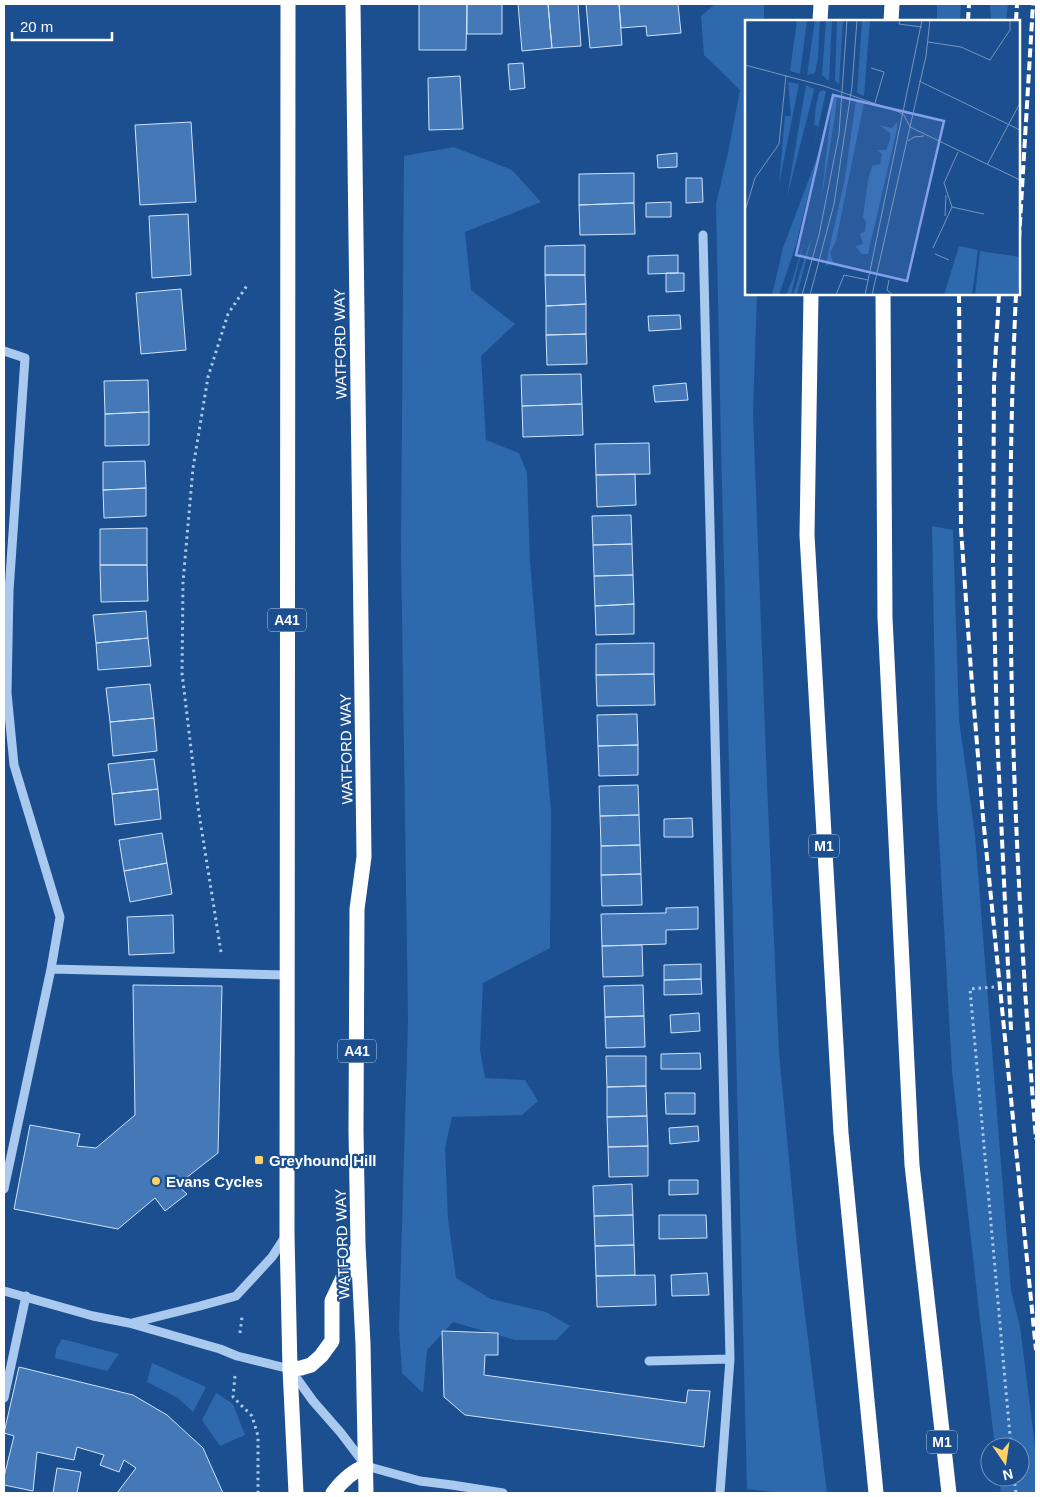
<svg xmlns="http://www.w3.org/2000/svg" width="1040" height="1497" viewBox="0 0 1040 1497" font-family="Arial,sans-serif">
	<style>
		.green { fill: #2e69ad }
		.building { fill: #4478b7; stroke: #cfe3fa }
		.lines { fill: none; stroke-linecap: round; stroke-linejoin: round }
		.path { stroke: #a9c9ee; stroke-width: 3; stroke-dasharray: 2.5 4; stroke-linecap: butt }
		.minor { stroke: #a9c9ee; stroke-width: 9 }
		.highway { stroke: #fff; stroke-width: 15 }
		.rail { stroke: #fff; stroke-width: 4; stroke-dasharray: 9 4; stroke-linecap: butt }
		.poi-dot { fill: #ffd166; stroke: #1b4f8f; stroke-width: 2 }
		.labels { text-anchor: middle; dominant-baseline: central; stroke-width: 4.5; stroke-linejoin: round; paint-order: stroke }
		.shield { fill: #1b4f8f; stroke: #bbcadd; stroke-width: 1 }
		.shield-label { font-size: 14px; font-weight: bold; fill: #fff }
		.street-label { font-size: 15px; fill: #fff; stroke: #1b4f8f }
		.poi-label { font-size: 15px; font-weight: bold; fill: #fff; stroke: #1b4f8f; text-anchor: start }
		.inset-road { fill: none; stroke: #7695bc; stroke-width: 1 }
		.view { fill: #839eea; fill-opacity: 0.15; stroke: #839eea; stroke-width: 2.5 }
		.inset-edge { fill: none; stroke: #fff; stroke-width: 2.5 }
	</style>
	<rect width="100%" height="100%" fill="#1b4f8f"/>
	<path class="green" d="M 715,4 L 764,4 L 764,21 L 746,21 L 746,294 L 757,294 L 753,413 L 767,784 L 779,1053 L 799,1266 L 827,1493 L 780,1493 L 747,1489 L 721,444 L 716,204 L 728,153 L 740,90 L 704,55 L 701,16 Z
		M 937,4 L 961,4 L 960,21 L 937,21 Z
		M 990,4 L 1008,4 L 1006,21 L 991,21 Z
		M 454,147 L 512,170 L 541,202 L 465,232 L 471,290 L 515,324 L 481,356 L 486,440 L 519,453 L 527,473 L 530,562 L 551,812 L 550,948 L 483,983 L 480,1050 L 485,1078 L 525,1080 L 538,1101 L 522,1115 L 452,1117 L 445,1148 L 448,1219 L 456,1278 L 491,1299 L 546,1312 L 570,1326 L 556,1340 L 515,1340 L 453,1322 L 427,1350 L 423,1393 L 402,1373 L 399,1328 L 408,1020 L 401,549 L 404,156 Z
		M 932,526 L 953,530 L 959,720 L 975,835 L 1011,1290 L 1020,1327 L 1036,1454 L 1036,1493 L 1001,1493 L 999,1477 L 1020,1477 L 1020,1447 L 995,1447 L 980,1320 L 952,1070 L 937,802 Z
		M 62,1339 L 119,1354 L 107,1371 L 55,1358 L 56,1349 Z
		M 152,1363 L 206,1387 L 193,1412 L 178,1398 L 147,1382 Z
		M 216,1393 L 233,1404 L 245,1435 L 220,1446 L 202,1420 Z"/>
	<path class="building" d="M 419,4 L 467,4 L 466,50 L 419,50 Z
		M 467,4 L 502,4 L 502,34 L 467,34 Z
		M 518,4 L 548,4 L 552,48 L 522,51 Z
		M 548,4 L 578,4 L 581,46 L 552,48 Z
		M 586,4 L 619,4 L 622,45 L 590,48 Z
		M 619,4 L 678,4 L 681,33 L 647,36 L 646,26 L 621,28 Z
		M 523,63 L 525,88 L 510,90 L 508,64 Z
		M 460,76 L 463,129 L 429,130 L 428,78 Z
		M 191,122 L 196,202 L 140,205 L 135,125 Z
		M 677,153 L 677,167 L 658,168 L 657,155 Z
		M 634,173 L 634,203 L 579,205 L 579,174 Z
		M 686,178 L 702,178 L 703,202 L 686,203 Z
		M 671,202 L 671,217 L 646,217 L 646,203 Z
		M 634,203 L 635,234 L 580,235 L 579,205 Z
		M 188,214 L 191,275 L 152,278 L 149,216 Z
		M 585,245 L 585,275 L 545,275 L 545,246 Z
		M 678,255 L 678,273 L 648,274 L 648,256 Z
		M 666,273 L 684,273 L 684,291 L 666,292 Z
		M 545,275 L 585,275 L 586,304 L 546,306 Z
		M 181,289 L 186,350 L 141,354 L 136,293 Z
		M 586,304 L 586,334 L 546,335 L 546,306 Z
		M 680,315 L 681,329 L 649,331 L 648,316 Z
		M 586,334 L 587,364 L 547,365 L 546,335 Z
		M 581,374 L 582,404 L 522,406 L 521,375 Z
		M 148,380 L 149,412 L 105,414 L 104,381 Z
		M 686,383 L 688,400 L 655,402 L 653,386 Z
		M 582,404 L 583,435 L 523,437 L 522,406 Z
		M 149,412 L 149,445 L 105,446 L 105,414 Z
		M 649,443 L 650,474 L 596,475 L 595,444 Z
		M 145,461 L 146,488 L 103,490 L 103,462 Z
		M 635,474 L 636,505 L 597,507 L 596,475 Z
		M 146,488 L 146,516 L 104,518 L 103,490 Z
		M 631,515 L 632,544 L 593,545 L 592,516 Z
		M 147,528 L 147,565 L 100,565 L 100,529 Z
		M 632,544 L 633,575 L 594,576 L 593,545 Z
		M 100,565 L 147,565 L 148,601 L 101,602 Z
		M 633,575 L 634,604 L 595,606 L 594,576 Z
		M 634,604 L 634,634 L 596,635 L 595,606 Z
		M 146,611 L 148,638 L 96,643 L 93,615 Z
		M 148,638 L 151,666 L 98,670 L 96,643 Z
		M 654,643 L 654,674 L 596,675 L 596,644 Z
		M 654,674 L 655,705 L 597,706 L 596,675 Z
		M 150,684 L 154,718 L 110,722 L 106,688 Z
		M 637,714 L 638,745 L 598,746 L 597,715 Z
		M 154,718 L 157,751 L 113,756 L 110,722 Z
		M 638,745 L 638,775 L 599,776 L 598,746 Z
		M 154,759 L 158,789 L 112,794 L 108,764 Z
		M 638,785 L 639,815 L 600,816 L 599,786 Z
		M 158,789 L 161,819 L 115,825 L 112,794 Z
		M 639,815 L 640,845 L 601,846 L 600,816 Z
		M 692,818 L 693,837 L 664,837 L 664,819 Z
		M 162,833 L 167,863 L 124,871 L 119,840 Z
		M 640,845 L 641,874 L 601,875 L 601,846 Z
		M 167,863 L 172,894 L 130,902 L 124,871 Z
		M 641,874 L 642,905 L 602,906 L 601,875 Z
		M 698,907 L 698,929 L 666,930 L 666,944 L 602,946 L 601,914 L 666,913 L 666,908 Z
		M 173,915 L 174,953 L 129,955 L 127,917 Z
		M 642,945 L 643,976 L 603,977 L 602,946 Z
		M 701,964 L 701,979 L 664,980 L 664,965 Z
		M 701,979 L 702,994 L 664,995 L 664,980 Z
		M 133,985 L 222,986 L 218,1153 L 177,1185 L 187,1194 L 165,1211 L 155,1198 L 118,1229 L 14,1209 L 30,1125 L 80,1134 L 77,1146 L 96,1148 L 135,1115 Z
		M 643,985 L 644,1016 L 605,1017 L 604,986 Z
		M 699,1013 L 700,1031 L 671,1033 L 670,1015 Z
		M 644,1016 L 645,1047 L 606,1048 L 605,1017 Z
		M 700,1053 L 701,1069 L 661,1069 L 661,1054 Z
		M 606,1056 L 646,1056 L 646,1086 L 607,1087 Z
		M 646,1086 L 647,1116 L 607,1117 L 607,1087 Z
		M 665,1093 L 695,1093 L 695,1114 L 666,1114 Z
		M 647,1116 L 648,1146 L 608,1147 L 607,1117 Z
		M 698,1126 L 699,1141 L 670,1144 L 669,1128 Z
		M 648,1146 L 648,1176 L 609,1177 L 608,1147 Z
		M 669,1180 L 698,1180 L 698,1194 L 669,1195 Z
		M 632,1184 L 633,1215 L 594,1216 L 593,1186 Z
		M 633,1215 L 634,1245 L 595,1246 L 594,1216 Z
		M 659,1215 L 706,1215 L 707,1238 L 659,1239 Z
		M 634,1245 L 635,1275 L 596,1276 L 595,1246 Z
		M 707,1273 L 709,1295 L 672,1296 L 671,1275 Z
		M 655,1275 L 656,1305 L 597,1307 L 596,1276 Z
		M 442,1331 L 498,1333 L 498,1355 L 485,1355 L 484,1375 L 686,1403 L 688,1390 L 710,1391 L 704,1447 L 465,1415 L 444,1397 Z
		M 19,1367 L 133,1395 L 167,1415 L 203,1448 L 223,1493 L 117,1493 L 136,1468 L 124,1460 L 119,1472 L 100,1465 L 104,1455 L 77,1447 L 74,1460 L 37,1452 L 33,1491 L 4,1485 L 4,1477 L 14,1436 L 4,1433 Z
		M 57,1468 L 81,1472 L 77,1493 L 53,1493 Z"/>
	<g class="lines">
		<path class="path" d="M 221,952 L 198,807 L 182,673 L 183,582 L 193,468 L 208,377 L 228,314 L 248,284
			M 994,987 L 970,989 L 1011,1447
			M 240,1333 L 242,1317
			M 235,1376 L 233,1397 L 252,1416 L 258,1436 L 258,1493
			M 1014,1477 L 1016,1493"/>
		<path class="minor" d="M 703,235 L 730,1359 L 720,1493
			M 4,351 L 25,358 L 9,591 L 7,693 L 14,765 L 60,917 L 51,969 L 4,1189
			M 51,969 L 287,975
			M 4,1291 L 93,1316 L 129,1323 L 220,1349 L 237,1356 L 290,1369 L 313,1401 L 341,1433 L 366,1466 L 420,1481 L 452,1485 L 503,1493
			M 132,1323 L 200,1306 L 236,1296 L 272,1257 L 285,1237
			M 649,1361 L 730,1359
			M 4,1398 L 26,1296"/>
		<path class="highway" d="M 288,4 L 287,1235 L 290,1369 L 296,1493
			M 353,4 L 364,857 L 357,909 L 356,1131 L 358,1245 L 363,1344 L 366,1493
			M 820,21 L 821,4
			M 891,21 L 892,4
			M 811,294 L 807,535 L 841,1133 L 876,1493
			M 883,294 L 885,618 L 912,1165 L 949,1493
			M 290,1369 L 301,1368 L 311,1365 L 321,1356 L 332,1341 L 332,1301 L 358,1246
			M 333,1493 C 341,1482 353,1471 366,1466"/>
		<path class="rail" d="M 968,21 L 969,4
			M 1016,21 L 1017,4
			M 1019,239 L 1033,4
			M 959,294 L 961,529 L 971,671 L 983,817 L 1036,1350
			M 999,294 L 994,382 L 993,561 L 997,733 L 1011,1030
			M 1016,294 C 1003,575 1013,858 1036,1139"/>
	</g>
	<g class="poi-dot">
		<rect x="254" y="1155" width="10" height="10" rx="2.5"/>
		<circle cx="156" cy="1181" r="5"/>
	</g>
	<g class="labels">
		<g class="shield">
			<rect x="268" y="608.5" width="38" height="23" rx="4"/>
			<rect x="809" y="834.5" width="30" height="23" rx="4"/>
			<rect x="338" y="1039.5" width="38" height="23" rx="4"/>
			<rect x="927" y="1430.5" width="30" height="23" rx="4"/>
		</g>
		<g class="shield-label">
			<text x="287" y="620">A41</text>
			<text x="824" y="846">M1</text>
			<text x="357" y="1051">A41</text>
			<text x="942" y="1442">M1</text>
		</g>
		<g class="street-label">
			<text transform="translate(340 344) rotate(-91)">WATFORD WAY</text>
			<text transform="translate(346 749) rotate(-91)">WATFORD WAY</text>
			<text transform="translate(342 1244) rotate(-92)">WATFORD WAY</text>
		</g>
		<g class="poi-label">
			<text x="269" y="1160">Greyhound Hill</text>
			<text x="166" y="1181">Evans Cycles</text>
		</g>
	</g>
	<g transform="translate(745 20)">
		<rect width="275" height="275" fill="#1b4f8f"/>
		<path d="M 52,0 L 62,0 L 55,54 L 45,51 ZM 70,0 L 75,0 L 73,37 L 70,53 L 62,55 ZM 81,0 L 87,0 L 84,61 L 77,55 ZM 92,0 L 98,0 L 94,64 L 90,61 ZM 117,0 L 125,0 L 119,76 L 112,73 ZM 43,62 L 54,64 L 34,164 L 40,96 L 46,96 ZM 61,65 L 69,69 L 68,75 L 42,177 ZM 78,70 L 81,71 L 69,127 L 73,106 L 69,105 L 71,86 L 74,72 ZM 88,74 L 92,75 L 90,96 L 76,182 ZM 111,80 L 119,83 L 91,221 L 85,233 L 88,242 L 81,246 L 79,253 L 100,158 ZM 152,102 L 152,109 L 123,234 L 117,234 L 110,226 L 118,224 L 115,214 L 120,211 L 121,202 L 118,197 L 123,160 L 127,146 L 135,144 L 137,134 L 132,130 L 141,130 L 145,120 L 145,113 L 134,105 L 147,108 ZM 73,135 L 51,225 L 34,275 L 27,275 L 38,228 ZM 67,218 L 52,275 L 48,275 L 64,224 ZM 59,221 L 46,275 L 41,275 L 48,258 ZM 214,226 L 233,230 L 227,275 L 199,275 ZM 235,231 L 275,237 L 273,275 L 230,275 Z" fill="#2e69ad"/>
		<path class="inset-road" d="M 155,0 L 154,4 L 177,7M 183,22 L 216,27 L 245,40 L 265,10 L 265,0M 0,45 L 79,66 L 154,92 L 159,95 L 165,107 L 275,160M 126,48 L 139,52 L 130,83M 174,61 L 275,110M 163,121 L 169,117 L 179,116M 242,145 L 275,83M 207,187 L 239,194M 0,191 L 10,158 L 34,124 L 41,55M 200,196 L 201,175M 188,228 L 207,187 L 199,163 L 213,132M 190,234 L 204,240M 144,260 L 142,270 L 148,275M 57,275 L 74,215 L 94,114 L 102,0M 65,275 L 89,184 L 107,66 L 112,0M 91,275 L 99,255 L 123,260M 120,275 L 177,0M 127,275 L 181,36 L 185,0"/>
		<path class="view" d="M 88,75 L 199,101 L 162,261 L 51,235 Z"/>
		<rect width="275" height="275" class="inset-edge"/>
	</g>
	<rect width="1040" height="1497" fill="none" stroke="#ffffff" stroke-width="10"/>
	<g transform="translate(1005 1462) rotate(167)"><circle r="24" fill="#1b4f8f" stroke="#7695bc"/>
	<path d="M0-4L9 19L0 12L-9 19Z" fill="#ffd166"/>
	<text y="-8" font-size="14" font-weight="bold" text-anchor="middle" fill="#ffffff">N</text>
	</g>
	<path d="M12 32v8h100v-8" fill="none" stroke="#ffffff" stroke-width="2.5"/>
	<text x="20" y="32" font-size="15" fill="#ffffff" stroke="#1b4f8f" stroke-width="4" paint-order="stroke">20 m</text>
</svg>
